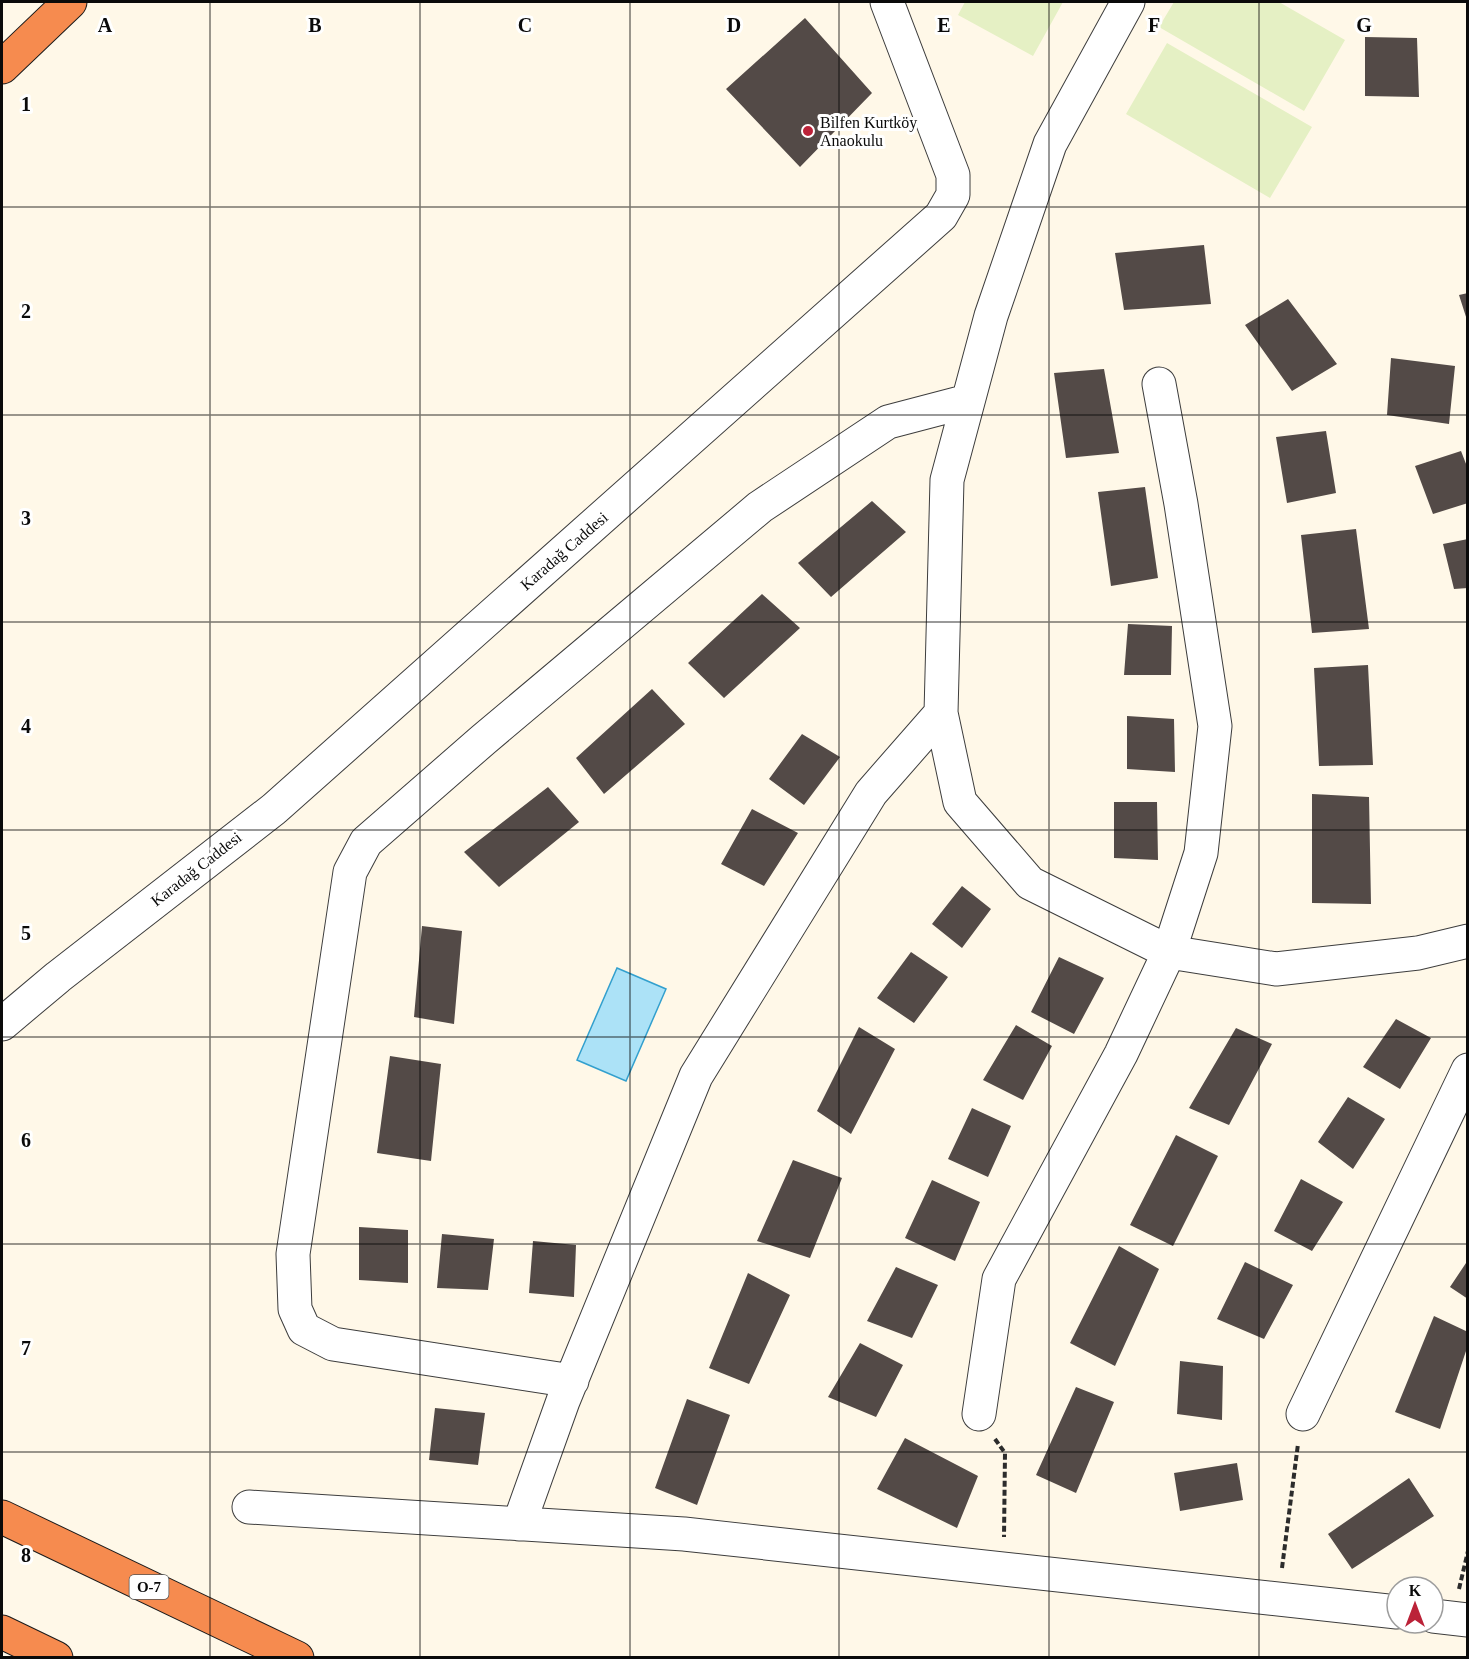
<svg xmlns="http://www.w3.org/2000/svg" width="1469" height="1659" viewBox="0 0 1469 1659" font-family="Georgia,serif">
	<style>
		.pitch { fill: #e5f0c4 }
		.water { fill: #ace2f7; stroke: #33a0ce; stroke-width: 1.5 }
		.building { fill: #534a47 }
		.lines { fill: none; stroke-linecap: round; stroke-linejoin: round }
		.minor-casing { stroke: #3d3d3d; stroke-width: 35 }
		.highway-casing { stroke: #1b1b1b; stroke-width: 35 }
		.path { stroke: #2c2c2c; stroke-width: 4; stroke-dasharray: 6 3; stroke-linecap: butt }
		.minor { stroke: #fff; stroke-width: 33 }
		.highway { stroke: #f68b4f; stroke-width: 33 }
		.grid { fill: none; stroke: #0a0a0a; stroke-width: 1.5; stroke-opacity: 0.55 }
		.poi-dot { fill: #bb2238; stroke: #fff; stroke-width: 2 }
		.labels { text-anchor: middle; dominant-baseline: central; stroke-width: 6; stroke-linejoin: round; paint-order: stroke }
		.shield { fill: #fff; stroke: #545454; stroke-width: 1.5 }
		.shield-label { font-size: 15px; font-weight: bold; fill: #0a0a0a }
		.poi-label { font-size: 16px; fill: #0a0a0a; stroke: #fff; text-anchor: start }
		.street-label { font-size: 16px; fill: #0a0a0a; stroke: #fff }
		.grid-label { font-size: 20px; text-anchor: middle; font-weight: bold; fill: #0a0a0a; stroke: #fff; stroke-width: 6; stroke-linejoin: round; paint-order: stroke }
	</style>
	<rect width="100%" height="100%" fill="#fff8e8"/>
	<path class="pitch" d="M 965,2 L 1063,2 L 1033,56 L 958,15 Z
		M 1174,2 L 1279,2 L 1345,40 L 1304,111 L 1159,27 Z
		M 1167,43 L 1312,127 L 1270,198 L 1126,114 Z"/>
	<path class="water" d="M 617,968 L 666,989 L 626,1081 L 577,1060 Z"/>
	<path class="building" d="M 805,18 L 872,93 L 800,167 L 726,89 Z
		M 1365,37 L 1417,38 L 1419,97 L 1365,96 Z
		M 1204,245 L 1211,304 L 1124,310 L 1115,253 Z
		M 1468,293 L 1468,320 L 1467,320 L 1459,295 Z
		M 1288,299 L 1337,364 L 1292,391 L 1245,325 Z
		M 1391,358 L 1455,366 L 1449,424 L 1387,415 Z
		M 1104,369 L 1119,453 L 1066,458 L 1054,373 Z
		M 1326,431 L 1336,493 L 1287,503 L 1276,437 Z
		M 1461,451 L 1468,469 L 1468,503 L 1433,514 L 1415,466 Z
		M 1145,487 L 1158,578 L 1111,586 L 1098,492 Z
		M 872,501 L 906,532 L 831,597 L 798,563 Z
		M 1356,529 L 1369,629 L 1312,633 L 1301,535 Z
		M 1468,539 L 1468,588 L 1454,589 L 1443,544 Z
		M 762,594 L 800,628 L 724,698 L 688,663 Z
		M 1128,624 L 1172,626 L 1171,675 L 1124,675 Z
		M 1368,665 L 1373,765 L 1319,766 L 1314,668 Z
		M 652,689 L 685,724 L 604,794 L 576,758 Z
		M 1127,716 L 1174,719 L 1175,772 L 1127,769 Z
		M 802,734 L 840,757 L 804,805 L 769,779 Z
		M 548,787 L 579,822 L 499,887 L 464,852 Z
		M 1312,794 L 1369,797 L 1371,904 L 1312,903 Z
		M 1114,802 L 1157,802 L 1158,860 L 1114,858 Z
		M 752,809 L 798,833 L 764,886 L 721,864 Z
		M 962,886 L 991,909 L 962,948 L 932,924 Z
		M 422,926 L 462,931 L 454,1024 L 414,1017 Z
		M 911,952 L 948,977 L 914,1023 L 877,998 Z
		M 1059,957 L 1104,978 L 1074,1034 L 1031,1012 Z
		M 1396,1019 L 1431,1038 L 1400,1089 L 1363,1067 Z
		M 1016,1025 L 1052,1046 L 1023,1100 L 983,1080 Z
		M 859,1027 L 895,1049 L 851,1134 L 817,1111 Z
		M 1236,1028 L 1272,1044 L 1229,1125 L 1189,1108 Z
		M 390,1056 L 441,1064 L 431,1161 L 377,1153 Z
		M 1348,1097 L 1385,1119 L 1353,1169 L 1318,1142 Z
		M 972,1108 L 1011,1126 L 988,1177 L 948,1159 Z
		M 1176,1135 L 1218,1156 L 1173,1246 L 1130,1225 Z
		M 793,1160 L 842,1178 L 810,1258 L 757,1241 Z
		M 1301,1179 L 1343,1202 L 1312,1251 L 1274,1231 Z
		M 932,1180 L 980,1202 L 955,1261 L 905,1238 Z
		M 359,1227 L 408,1230 L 408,1283 L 359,1280 Z
		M 442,1234 L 494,1239 L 488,1290 L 437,1288 Z
		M 533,1241 L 576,1245 L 574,1297 L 529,1293 Z
		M 1119,1246 L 1159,1269 L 1115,1366 L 1070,1343 Z
		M 1468,1260 L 1468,1299 L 1450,1287 Z
		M 1245,1262 L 1293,1285 L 1264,1339 L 1217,1319 Z
		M 896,1267 L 938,1285 L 912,1338 L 867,1321 Z
		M 748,1273 L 790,1295 L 749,1384 L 709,1368 Z
		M 1434,1316 L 1468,1332 L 1468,1345 L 1440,1429 L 1395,1412 Z
		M 860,1343 L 903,1365 L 876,1417 L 828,1397 Z
		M 1180,1361 L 1223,1366 L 1222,1420 L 1177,1414 Z
		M 1076,1387 L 1114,1402 L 1076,1493 L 1036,1475 Z
		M 687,1399 L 730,1415 L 697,1505 L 655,1488 Z
		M 435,1408 L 485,1413 L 478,1465 L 429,1460 Z
		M 905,1438 L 978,1476 L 957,1528 L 877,1489 Z
		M 1237,1463 L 1243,1500 L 1180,1511 L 1174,1473 Z
		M 1409,1478 L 1434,1516 L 1352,1569 L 1328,1534 Z"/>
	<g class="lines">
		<defs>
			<path id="minor" d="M 1128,2 L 1050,144 L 991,316 L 947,480 L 941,713 L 960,802 L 1030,883 L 1169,952 L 1276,969 L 1418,953 L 1468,941
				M 2,1024 L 58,977 L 274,809 L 941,216 L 953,195 L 953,175 L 887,2
				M 572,1381 L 333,1344 L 304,1329 L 295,1309 L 293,1254 L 350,872 L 366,842 L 483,740 L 760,507 L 888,422 L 968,401
				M 979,1414 L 999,1279 L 1121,1054 L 1169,952 L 1201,853 L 1215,726 L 1181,504 L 1159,384
				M 1303,1414 L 1468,1070
				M 249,1507 L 684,1534 L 1397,1612
				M 519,1524 L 563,1401 L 696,1076 L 871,793 L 941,713
				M 1433,1616 L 1468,1620"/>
			<path id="highway" d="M 2,67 L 70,2
				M 2,1517 L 297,1658
				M 2,1632 L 56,1658"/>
		</defs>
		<use href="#minor" class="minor-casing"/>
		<use href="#highway" class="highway-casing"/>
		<path class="path" d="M 995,1439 L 1005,1453 L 1004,1537
			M 1282,1568 L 1298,1444
			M 1459,1589 L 1468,1551"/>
		<use href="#minor" class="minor"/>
		<use href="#highway" class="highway"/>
	</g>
	<path class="grid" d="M 210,2 L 210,1658M 420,2 L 420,1658M 630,2 L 630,1658M 839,2 L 839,1658M 1049,2 L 1049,1658M 1259,2 L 1259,1658M 2,207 L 1468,207M 2,415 L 1468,415M 2,622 L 1468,622M 2,830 L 1468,830M 2,1037 L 1468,1037M 2,1244 L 1468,1244M 2,1452 L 1468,1452"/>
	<circle class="poi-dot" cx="808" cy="131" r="6"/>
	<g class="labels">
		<rect class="shield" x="129.5" y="1575" width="39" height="24" rx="4.5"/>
		<g class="shield-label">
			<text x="149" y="1587">O-7</text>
		</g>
		<g class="poi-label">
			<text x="820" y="122">Bilfen Kurtköy<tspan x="820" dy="18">Anaokulu</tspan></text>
		</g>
		<g class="street-label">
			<text transform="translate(564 551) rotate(-41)">Karadağ Caddesi</text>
			<text transform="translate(196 869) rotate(-38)">Karadağ Caddesi</text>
		</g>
	</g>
	<g class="grid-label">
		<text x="105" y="32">A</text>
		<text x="315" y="32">B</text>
		<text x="525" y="32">C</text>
		<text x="734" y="32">D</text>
		<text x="944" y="32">E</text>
		<text x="1154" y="32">F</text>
		<text x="1364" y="32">G</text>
		<text x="26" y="111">1</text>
		<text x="26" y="318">2</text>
		<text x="26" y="525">3</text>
		<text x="26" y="733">4</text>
		<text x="26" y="940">5</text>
		<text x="26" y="1147">6</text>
		<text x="26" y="1355">7</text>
		<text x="26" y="1562">8</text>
	</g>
	<rect width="1469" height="1659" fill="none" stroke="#0a0a0a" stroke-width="6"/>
	<g transform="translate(1415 1605)"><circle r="28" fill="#ffffff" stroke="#9d9d9d" stroke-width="1.5"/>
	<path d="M0-4.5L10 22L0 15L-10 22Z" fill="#bb2238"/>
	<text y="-9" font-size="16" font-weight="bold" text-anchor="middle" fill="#0a0a0a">K</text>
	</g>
</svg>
